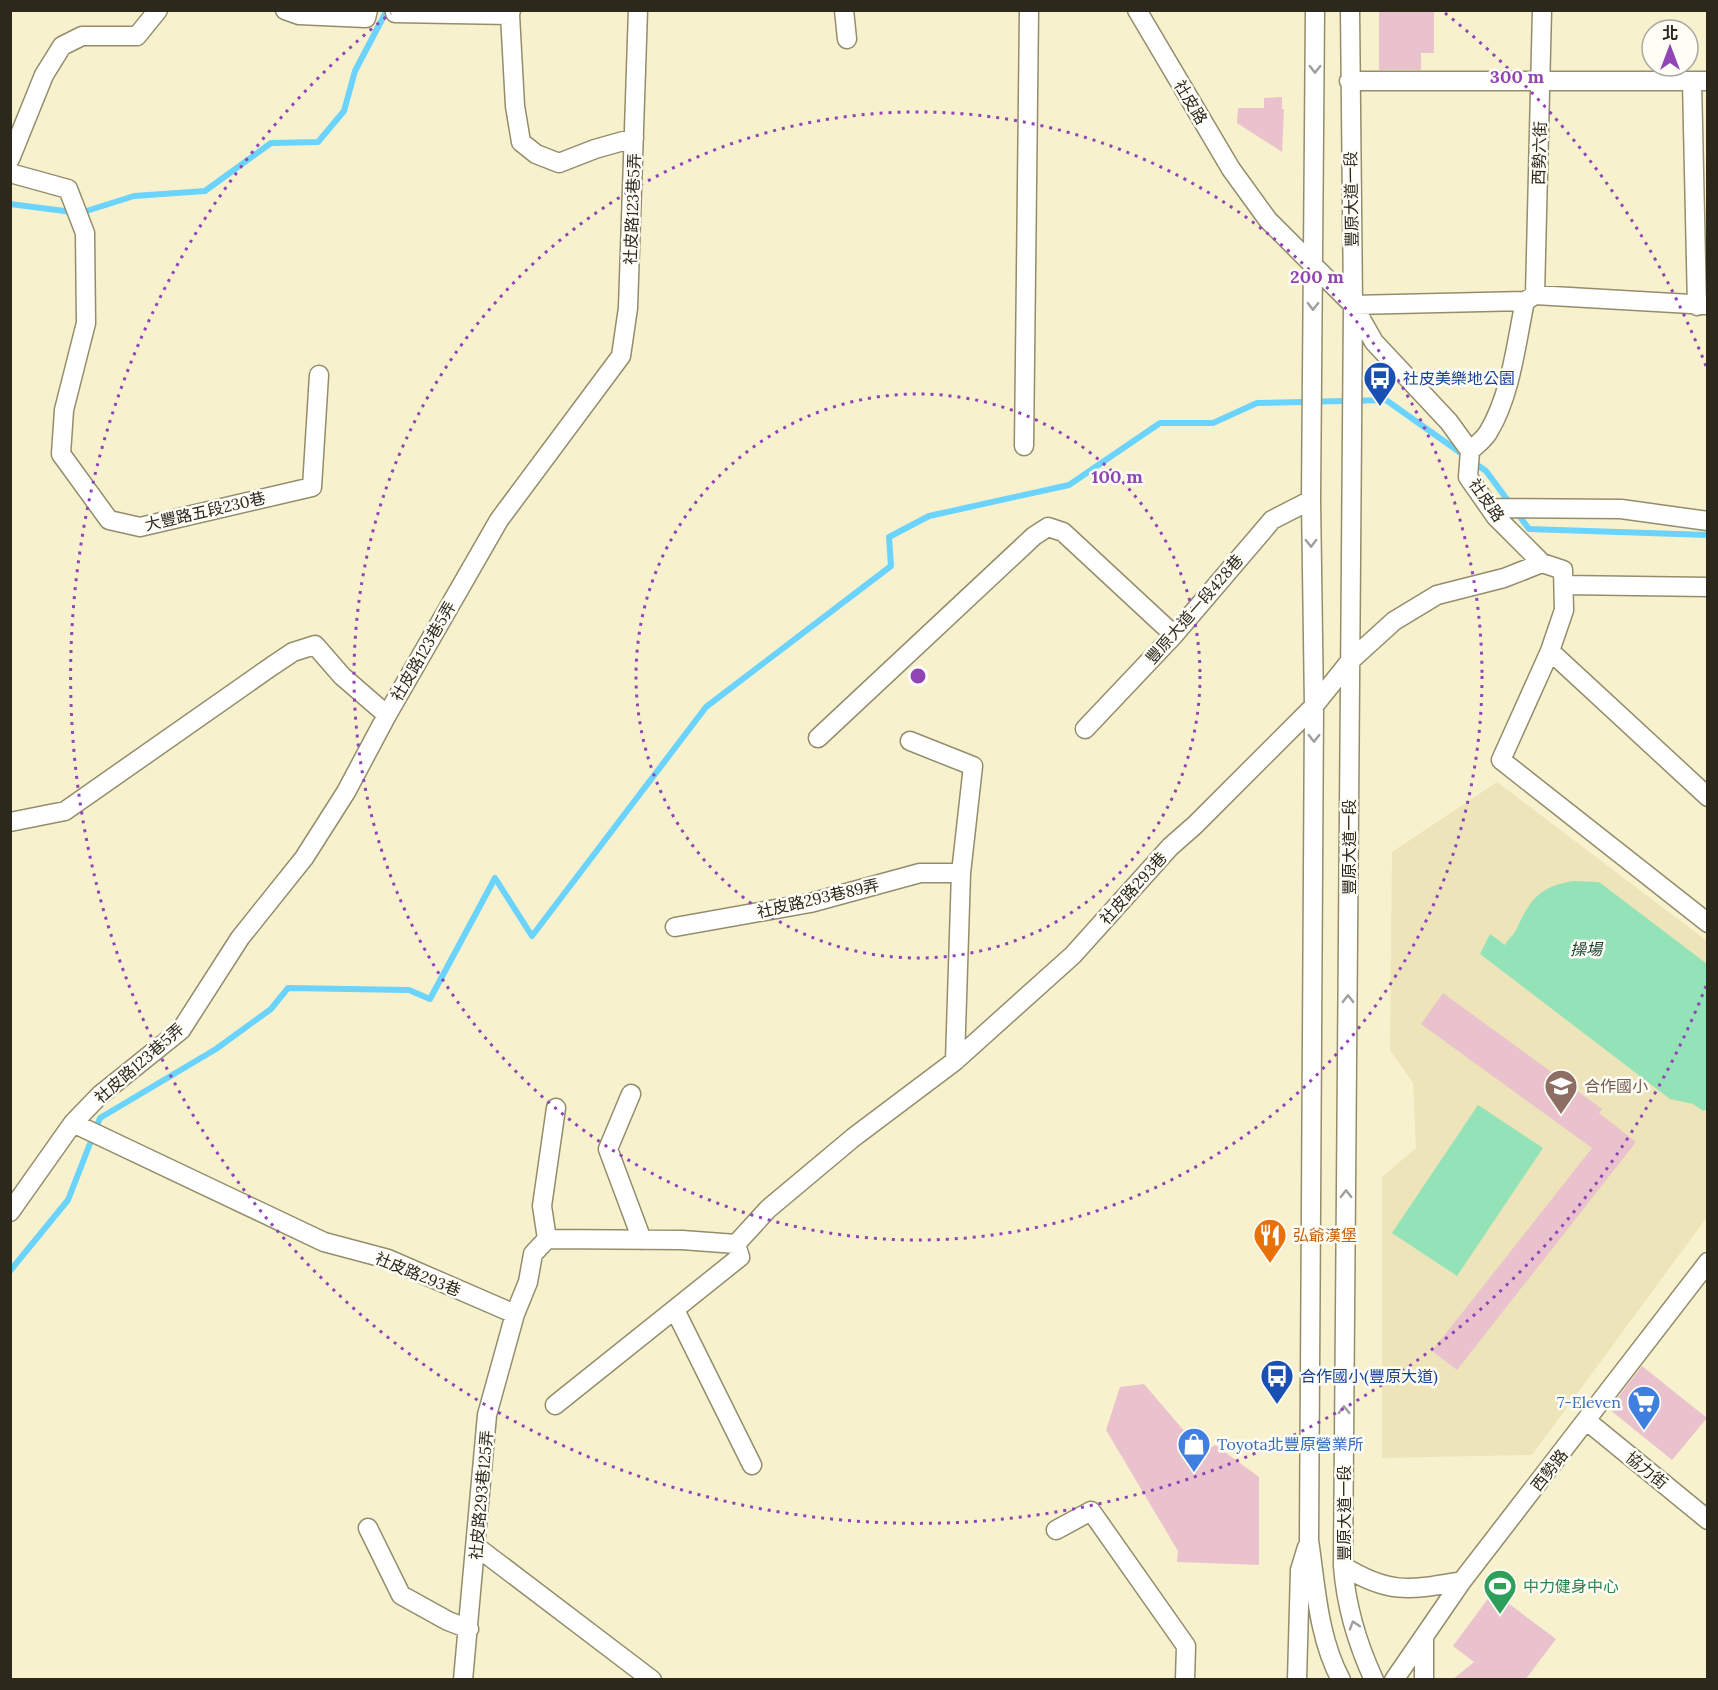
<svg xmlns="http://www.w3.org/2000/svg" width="1718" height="1690" viewBox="0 0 1718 1690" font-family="Lora,'Noto Sans TC',serif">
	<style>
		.built { fill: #ede4ba }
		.green { fill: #94e3b8 }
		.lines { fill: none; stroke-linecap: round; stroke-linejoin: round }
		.stream { stroke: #6ad3fe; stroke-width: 6 }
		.building { fill: #e9c2cd }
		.minor-casing { stroke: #938d6c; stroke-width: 21 }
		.minor { stroke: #fff; stroke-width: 18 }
		.oneway { stroke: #a09f99 }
		.ring { fill: none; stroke: #9045b7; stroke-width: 3; stroke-dasharray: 3 6 }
		.labels { text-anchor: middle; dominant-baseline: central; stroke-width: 5; stroke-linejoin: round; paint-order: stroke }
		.street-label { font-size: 16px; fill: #2c291c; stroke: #fefdf6 }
		.transit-label { font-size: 16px; fill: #164399; stroke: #fefdf6; text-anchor: start }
		.park-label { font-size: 16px; font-style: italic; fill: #153e2b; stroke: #fefdf6 }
		.education-label { font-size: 16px; fill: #785e54; stroke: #fefdf6; text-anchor: start }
		.food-label { font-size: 16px; fill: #c56008; stroke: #fefdf6; text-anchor: start }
		.shop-label { font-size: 16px; fill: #366cbe; stroke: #fefdf6; text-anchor: end }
		.leisure-label { font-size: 16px; fill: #27864d; stroke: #fefdf6; text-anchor: start }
		.centre { fill: #9045b7; stroke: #fefdf6; stroke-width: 3 }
		.ring-label { font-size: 18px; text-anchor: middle; font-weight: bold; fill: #9045b7; stroke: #fefdf6; stroke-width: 5; stroke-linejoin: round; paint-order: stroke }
	</style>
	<rect width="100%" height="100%" fill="#f8f1cd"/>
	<path class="built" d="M 1497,782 L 1707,941 L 1707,1217 L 1532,1455 L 1382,1458 L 1382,1177 L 1416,1148 L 1413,1083 L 1390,1050 L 1392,852 Z"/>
	<path class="green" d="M 1574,881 L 1599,882 L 1707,964 L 1707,1109 L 1703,1111 L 1693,1104 L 1670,1099 L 1480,954 L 1490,934 L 1505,945 C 1507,940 1513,936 1516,930 C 1530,900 1539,886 1574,881 Z
		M 1478,1105 L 1543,1148 L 1457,1276 L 1392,1233 Z"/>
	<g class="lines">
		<path class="stream" d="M 10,204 L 80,213 L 134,196 L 205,191 L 271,143 L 318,142 L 344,111 L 355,71 L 387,10
			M 1473,462 L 1486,471 L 1529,529 L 1708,535
			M 10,1271 L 68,1200 L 100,1118 L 216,1049 L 271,1009 L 288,988 L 409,990 L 430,999 L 495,878 L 532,936 L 706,707 L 891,566 L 889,537 L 929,516 L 1069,485 L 1160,423 L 1213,423 L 1257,403 L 1386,400 L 1465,456"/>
	</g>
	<path class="building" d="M 1379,10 L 1434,10 L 1434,53 L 1421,53 L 1421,70 L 1379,70 Z
		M 1282,97 L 1282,109 L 1284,109 L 1282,152 L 1237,123 L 1238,108 L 1264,108 L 1264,98 Z
		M 1443,993 L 1602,1109 L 1599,1113 L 1636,1142 L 1457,1370 L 1432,1351 L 1592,1148 L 1421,1024 Z
		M 1642,1366 L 1707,1418 L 1672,1460 L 1609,1409 Z
		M 1144,1384 L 1203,1453 L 1215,1445 L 1259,1477 L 1259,1565 L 1177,1562 L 1178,1551 L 1106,1430 L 1120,1387 Z
		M 1493,1592 L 1556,1639 L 1525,1680 L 1452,1680 L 1474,1662 L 1453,1646 Z"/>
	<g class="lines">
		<defs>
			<path id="minor" d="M 285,10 L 299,15 L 366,18 L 368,10
				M 844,10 L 847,39
				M 1137,10 L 1231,169 L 1268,220 L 1353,305 L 1374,342 L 1449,422 L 1470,451 L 1468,477 L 1496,517 L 1542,563 L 1563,570 L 1564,610 L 1550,651 L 1501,760 L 1708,923
				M 1315,10 L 1311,500 L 1314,706 L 1309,1540 C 1316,1587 1318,1637 1341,1680
				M 1350,10 L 1353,305 L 1343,1566 C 1346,1606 1357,1643 1374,1680
				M 395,13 L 510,15 L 511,10
				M 510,15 L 515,106 L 521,142 L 536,154 L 559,163 L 595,149 L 634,138
				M 1349,81 L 1708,81
				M 1692,81 L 1697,306
				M 10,159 L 44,75 L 62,46 L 82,36 L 137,36 L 158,10
				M 10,173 L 68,189 L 85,233 L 86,323 L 64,410 L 61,454 L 109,520 L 140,527 L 312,487 L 319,375
				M 1535,295 L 1542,10
				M 1353,305 L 1525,301 L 1535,295 L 1708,305
				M 1024,446 L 1029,10
				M 1470,451 C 1476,445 1485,439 1489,431 C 1511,394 1516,344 1525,301
				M 1490,508 L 1621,509 L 1708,521
				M 1564,585 L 1708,587
				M 1550,651 L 1708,797
				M 1085,729 L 1174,635 L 1272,520 L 1311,500
				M 818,738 L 1034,536 L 1048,527 L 1063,532 L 1174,635
				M 10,822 L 65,811 L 272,666 L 293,652 L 315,645 L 342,676 L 387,715
				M 675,927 L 810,903 L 920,873 L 961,873 L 973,766 L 910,741
				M 955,1061 L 961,873
				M 631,1094 L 608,1149 L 642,1240
				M 73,1123 L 324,1242 L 388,1259 L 515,1314
				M 10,1212 L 73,1123 L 100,1095 L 181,1030 L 240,938 L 304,858 L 346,792 L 387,715 L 499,520 L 621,356 L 628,308 L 638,10
				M 547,1239 L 542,1206 L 556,1108
				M 675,1310 L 752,1465
				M 555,1405 L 740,1257 L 736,1244
				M 1587,1421 L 1708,1520
				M 368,1528 L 401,1595 L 448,1621 L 469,1629
				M 1056,1530 L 1091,1511 L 1186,1646 L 1185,1680
				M 477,1547 L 652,1680
				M 1343,1566 C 1390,1595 1410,1590 1462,1581
				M 1424,1639 L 1424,1680
				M 463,1680 L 487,1415 L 515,1314 L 528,1282 L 533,1254 L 547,1239 L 682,1240 L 736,1244 L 768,1209 L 854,1137 L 955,1061 L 1073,955 L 1170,847 L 1195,825 L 1314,706 L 1350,661 L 1394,621 L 1437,595 L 1504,578 L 1542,563
				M 1297,1680 L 1300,1570 L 1307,1547
				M 1394,1680 L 1462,1581 L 1708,1262"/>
		</defs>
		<use href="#minor" class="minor-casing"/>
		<use href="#minor" class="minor"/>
	</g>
	<defs><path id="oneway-chevron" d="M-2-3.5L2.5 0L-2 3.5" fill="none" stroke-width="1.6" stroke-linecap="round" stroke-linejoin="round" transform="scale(1.5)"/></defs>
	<g class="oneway">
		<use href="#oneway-chevron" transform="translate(1315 69) rotate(90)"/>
		<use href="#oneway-chevron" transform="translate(1313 306) rotate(91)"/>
		<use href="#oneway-chevron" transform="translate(1311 543) rotate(89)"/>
		<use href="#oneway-chevron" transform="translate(1314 738) rotate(90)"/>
		<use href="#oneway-chevron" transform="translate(1348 999) rotate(-90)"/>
		<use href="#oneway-chevron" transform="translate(1346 1194) rotate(-90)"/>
		<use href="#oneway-chevron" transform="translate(1344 1410) rotate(-90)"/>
		<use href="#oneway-chevron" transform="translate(1354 1625) rotate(-107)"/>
	</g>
	<g class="ring">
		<circle cx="918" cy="676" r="282"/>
		<circle cx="918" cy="676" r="564"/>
		<path d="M1706 986A847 847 0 1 1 391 13M1445 13A847 847 0 0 1 1706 366"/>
	</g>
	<defs>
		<symbol id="bus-pin" viewBox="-11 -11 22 30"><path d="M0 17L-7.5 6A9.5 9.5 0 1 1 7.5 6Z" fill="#1a4fb4" stroke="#fefdf6"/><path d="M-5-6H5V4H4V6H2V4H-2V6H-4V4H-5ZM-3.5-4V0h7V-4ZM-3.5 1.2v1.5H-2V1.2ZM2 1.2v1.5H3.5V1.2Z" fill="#fff"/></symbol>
		<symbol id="school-pin" viewBox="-11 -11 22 30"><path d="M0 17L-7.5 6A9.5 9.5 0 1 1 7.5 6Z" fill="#8d6e63" stroke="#fefdf6"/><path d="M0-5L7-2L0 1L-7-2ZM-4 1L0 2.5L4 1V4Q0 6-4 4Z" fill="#fff"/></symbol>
		<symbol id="restaurant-pin" viewBox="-11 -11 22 30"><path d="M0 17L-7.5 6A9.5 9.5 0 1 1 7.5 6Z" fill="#e8710a" stroke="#fefdf6"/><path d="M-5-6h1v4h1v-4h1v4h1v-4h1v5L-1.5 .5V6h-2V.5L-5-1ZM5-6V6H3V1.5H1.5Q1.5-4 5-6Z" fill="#fff"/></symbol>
		<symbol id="supermarket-pin" viewBox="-11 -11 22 30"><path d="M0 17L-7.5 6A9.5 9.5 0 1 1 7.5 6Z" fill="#3f7fe0" stroke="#fefdf6"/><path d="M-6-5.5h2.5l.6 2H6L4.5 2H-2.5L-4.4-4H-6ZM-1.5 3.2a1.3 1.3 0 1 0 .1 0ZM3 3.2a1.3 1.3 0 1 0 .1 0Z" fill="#fff"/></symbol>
		<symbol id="shop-pin" viewBox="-11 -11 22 30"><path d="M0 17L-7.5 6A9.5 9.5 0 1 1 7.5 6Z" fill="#3f7fe0" stroke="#fefdf6"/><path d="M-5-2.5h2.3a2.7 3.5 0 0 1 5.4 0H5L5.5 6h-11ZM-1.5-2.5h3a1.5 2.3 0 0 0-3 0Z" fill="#fff"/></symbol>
		<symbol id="stadium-pin" viewBox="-11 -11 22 30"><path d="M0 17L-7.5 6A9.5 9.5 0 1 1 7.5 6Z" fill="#2e9e5b" stroke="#fefdf6"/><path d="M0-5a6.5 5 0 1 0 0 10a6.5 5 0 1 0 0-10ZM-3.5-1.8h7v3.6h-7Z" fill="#fff"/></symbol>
	</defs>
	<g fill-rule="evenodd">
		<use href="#bus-pin" x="1361" y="359" width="38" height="52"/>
		<use href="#school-pin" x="1542" y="1067" width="38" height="52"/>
		<use href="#restaurant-pin" x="1251" y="1216" width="38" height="52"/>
		<use href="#bus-pin" x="1258" y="1357" width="38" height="52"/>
		<use href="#supermarket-pin" x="1625" y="1383" width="38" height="52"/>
		<use href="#shop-pin" x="1175" y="1425" width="38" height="52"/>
		<use href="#stadium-pin" x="1481" y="1567" width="38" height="52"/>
	</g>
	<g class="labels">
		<g class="street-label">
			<text transform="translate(1191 102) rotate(59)">社皮路</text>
			<text transform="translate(1539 153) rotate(-88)">西勢六街</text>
			<text transform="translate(1351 199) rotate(-91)">豐原大道一段</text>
			<text transform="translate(632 209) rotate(-88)">社皮路123巷5弄</text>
			<text transform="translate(1487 500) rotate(55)">社皮路</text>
			<text transform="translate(205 511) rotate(-13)">大豐路五段230巷</text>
			<text transform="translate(1194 609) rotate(-49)">豐原大道一段428巷</text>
			<text transform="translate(423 651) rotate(-60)">社皮路123巷5弄</text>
			<text transform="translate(1349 847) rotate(-90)">豐原大道一段</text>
			<text transform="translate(1133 888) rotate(-48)">社皮路293巷</text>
			<text transform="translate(818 898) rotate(-13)">社皮路293巷89弄</text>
			<text transform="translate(139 1063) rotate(-41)">社皮路123巷5弄</text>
			<text transform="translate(418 1274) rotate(22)">社皮路293巷</text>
			<text transform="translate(1549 1470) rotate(-52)">西勢路</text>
			<text transform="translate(1647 1470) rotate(39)">協力街</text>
			<text transform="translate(481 1495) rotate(-85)">社皮路293巷125弄</text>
			<text transform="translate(1344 1513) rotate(-90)">豐原大道一段</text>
		</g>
		<g class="transit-label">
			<text x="1403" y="378">社皮美樂地公園</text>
			<text x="1300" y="1376">合作國小(豐原大道)</text>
		</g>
		<g class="park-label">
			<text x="1586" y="949">操場</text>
		</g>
		<g class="education-label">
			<text x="1584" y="1086">合作國小</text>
		</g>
		<g class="food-label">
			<text x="1293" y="1235">弘爺漢堡</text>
		</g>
		<g class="shop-label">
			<text x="1621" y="1402">7-Eleven</text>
			<text x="1217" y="1444" text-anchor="start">Toyota北豐原營業所</text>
		</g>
		<g class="leisure-label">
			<text x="1523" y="1586">中力健身中心</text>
		</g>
	</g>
	<circle cx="918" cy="676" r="9" class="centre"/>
	<g class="ring-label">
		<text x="1517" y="83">300 m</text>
		<text x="1317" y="283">200 m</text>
		<text x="1117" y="483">100 m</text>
	</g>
	<rect width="1718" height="1690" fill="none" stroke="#2c291c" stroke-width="24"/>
	<g transform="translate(1670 48)"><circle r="28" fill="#fefdf6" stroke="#aaa89f" stroke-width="1.5"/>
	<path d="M0-4.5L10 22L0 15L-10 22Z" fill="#9045b7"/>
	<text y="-9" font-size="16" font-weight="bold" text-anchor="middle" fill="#2c291c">北</text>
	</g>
</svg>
